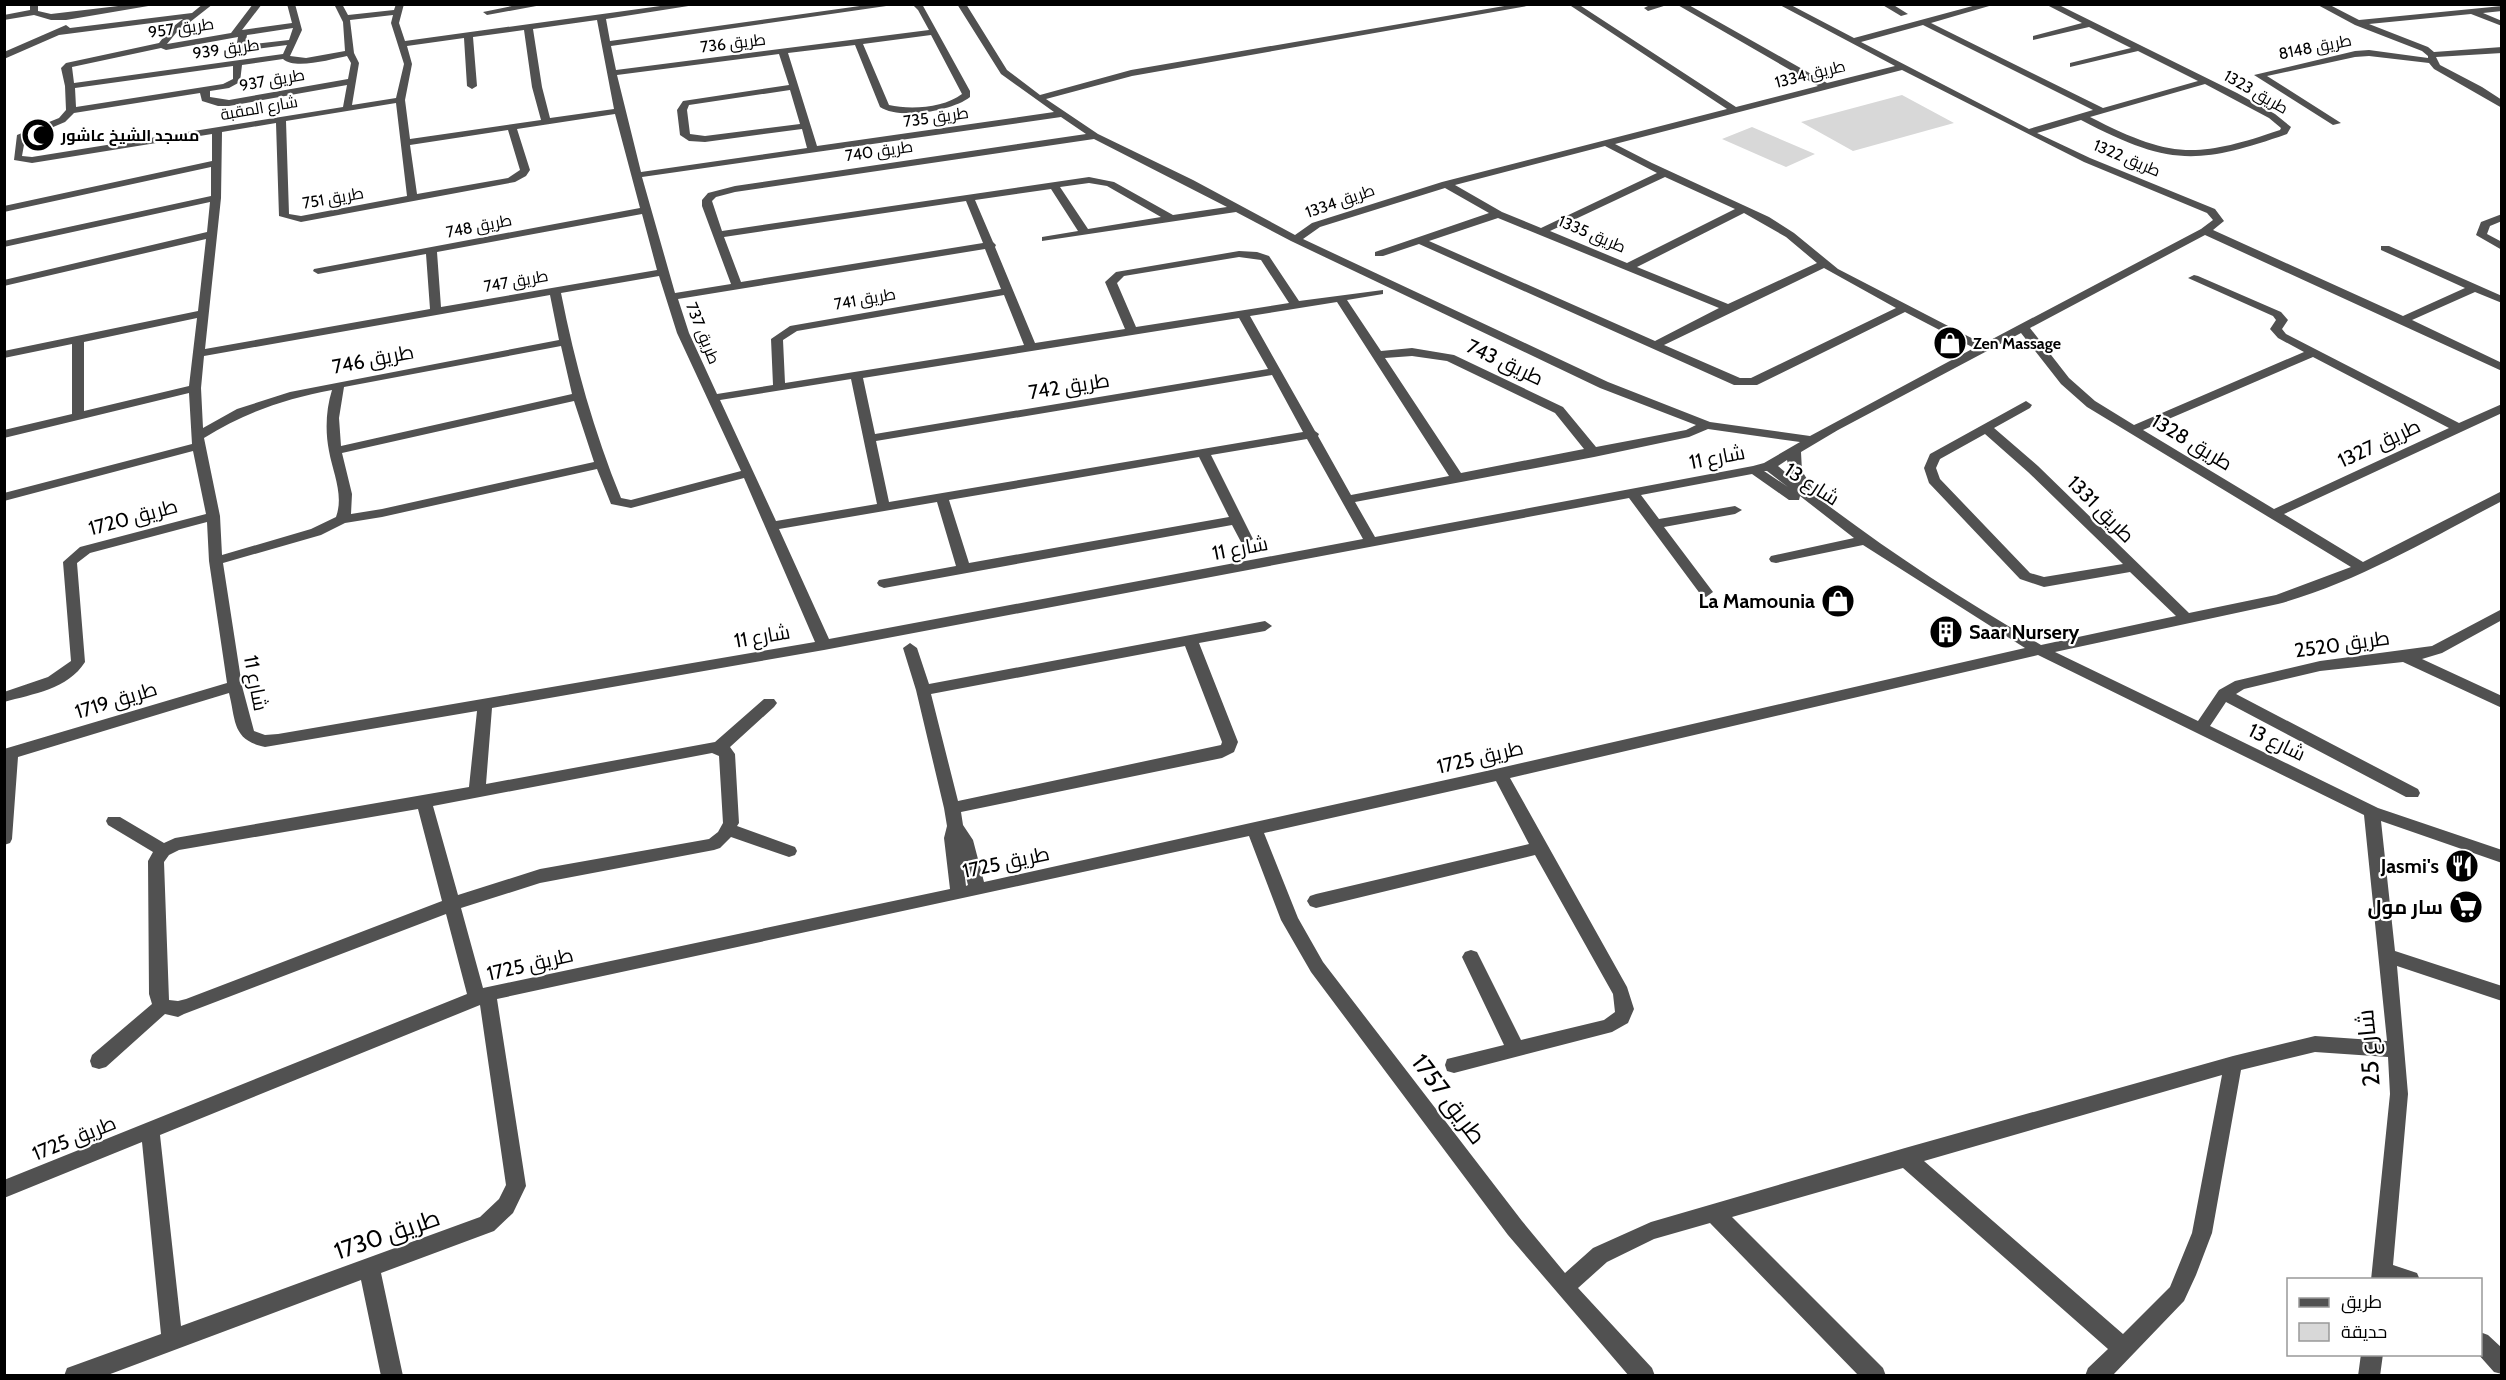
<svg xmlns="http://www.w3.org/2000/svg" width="2506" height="1380" viewBox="0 0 2506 1380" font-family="Cabin,Cairo,sans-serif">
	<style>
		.green { fill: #d8d8d8 }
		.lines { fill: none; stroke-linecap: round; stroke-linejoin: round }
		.minor { fill: #515151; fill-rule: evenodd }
		.labels { text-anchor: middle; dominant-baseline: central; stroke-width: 4.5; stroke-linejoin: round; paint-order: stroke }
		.far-street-label { font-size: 16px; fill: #000; stroke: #fff }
		.far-poi-label { font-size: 16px; font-weight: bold; fill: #000; stroke: #fff; text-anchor: start }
		.street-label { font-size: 20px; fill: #000; stroke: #fff }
		.poi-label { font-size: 20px; font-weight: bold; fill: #000; stroke: #fff; text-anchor: end }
		.near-street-label { font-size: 24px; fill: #000; stroke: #fff }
	</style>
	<rect width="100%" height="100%" fill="#fff"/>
	<path class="green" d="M 1902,95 L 1954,123 L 1853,151 L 1801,122 Z
		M 1752,127 L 1815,154 L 1786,167 L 1722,139 Z"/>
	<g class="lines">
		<path class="minor" d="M 30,4 L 38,4 L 38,11 L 51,14 L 135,4 L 160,4 L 66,20 L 51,20 L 34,15 L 4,20 L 4,15 L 30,10 Z
			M 203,4 L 213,4 L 176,33 L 167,44 L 231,33 L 253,4 L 262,4 L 242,30 L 292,23 L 287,4 L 295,4 L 302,30 L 290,56 L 306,58 L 345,51 L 343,22 L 334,4 L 342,4 L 348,15 L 394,10 L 396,4 L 404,4 L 399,23 L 405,41 L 675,4 L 701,4 L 606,19 L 610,41 L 874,4 L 900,4 L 611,46 L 616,70 L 929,30 L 918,10 L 912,4 L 922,4 L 970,91 L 970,97 C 953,111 899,120 880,107 L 855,45 L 788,53 L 817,146 L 1054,112 L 1001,74 L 957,4 L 966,4 L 1007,70 L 1040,95 L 1131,70 L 1516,4 L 1538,4 L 1132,76 L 1046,99 L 1098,134 L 1193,180 L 1295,235 L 1312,223 L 1442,182 L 1727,109 L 1568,4 L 1578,4 L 1736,107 L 1818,86 L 1676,4 L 1687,4 L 1827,83 L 1895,66 L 1778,4 L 1789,4 L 1854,38 L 1980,4 L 1996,4 L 1931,23 L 2103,108 L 2198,81 L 2138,51 L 2070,67 L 2070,63 L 2131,48 L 2089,27 L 2033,40 L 2033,36 L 2082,23 L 2045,4 L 2057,4 L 2237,93 L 2275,114 L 2291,127 L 2287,134 C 2196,166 2167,165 2081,120 L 2037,133 L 2090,158 L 2215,209 L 2224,221 L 2213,230 L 2403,316 L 2465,288 L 2381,250 L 2381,246 L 2389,246 L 2502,296 L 2502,303 L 2475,292 L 2412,320 L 2502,363 L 2502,371 L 2205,235 L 2030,328 L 2069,378 L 2095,401 L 2134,425 L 2304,352 L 2278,338 L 2270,329 L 2276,320 L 2273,316 L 2188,278 L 2194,275 L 2198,276 L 2281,312 L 2288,320 L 2282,329 L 2286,334 L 2459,423 L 2502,404 L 2502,413 L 2284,514 L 2363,562 L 2502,491 L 2502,501 C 2429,539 2358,582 2278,604 L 2055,652 L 2198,721 L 2219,690 L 2235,681 L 2320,661 L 2432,646 L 2502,609 L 2502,620 L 2442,653 L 2422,659 L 2502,696 L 2502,708 L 2403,662 L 2320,671 L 2244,689 L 2236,694 L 2418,789 L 2420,793 L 2418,797 L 2406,797 L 2226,702 L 2210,726 L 2378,808 L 2502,850 L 2502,863 L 2381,821 L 2395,951 L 2502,986 L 2502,1001 L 2397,966 L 2408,1094 L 2393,1265 L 2417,1273 L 2420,1280 L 2371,1280 L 2390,1094 L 2388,1057 L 2315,1052 L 2241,1070 L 2212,1233 L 2196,1275 L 2184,1301 L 2112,1376 L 2085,1376 L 2088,1368 L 2108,1349 L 1903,1168 L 1732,1217 L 1883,1368 L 1886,1376 L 1859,1376 L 1710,1223 L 1654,1239 L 1607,1262 L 1578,1288 L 1652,1368 L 1655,1376 L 1629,1376 L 1508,1235 L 1311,972 L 1281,920 L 1249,836 L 497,999 L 526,1186 L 513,1213 L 494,1231 L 381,1273 L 403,1376 L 381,1376 L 361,1280 L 105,1376 L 64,1376 L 67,1368 L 161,1334 L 142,1142 L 4,1198 L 4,1180 L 467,994 L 446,914 L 184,1014 L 178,1017 L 165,1014 L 106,1067 L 99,1069 L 92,1067 L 90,1061 L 92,1055 L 152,1004 L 149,994 L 148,861 L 153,852 L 108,825 L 106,821 L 108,817 L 120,817 L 164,843 L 175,838 L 469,787 L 477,711 L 265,747 C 232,740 236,721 229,693 L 18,757 L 12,839 L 10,843 L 4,845 L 4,749 L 227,683 L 209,561 L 207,522 L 90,553 L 77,563 L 85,662 C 68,689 33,694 4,702 L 4,692 L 48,677 L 71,661 L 63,562 L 80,547 L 206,514 L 193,451 L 4,501 L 4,493 L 192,444 L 189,393 L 4,438 L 4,430 L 72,414 L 72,344 L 4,358 L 4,351 L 198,311 L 206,239 L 4,286 L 4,280 L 207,232 L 210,202 L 4,247 L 4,241 L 211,196 L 211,167 L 4,212 L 4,206 L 212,161 L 212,134 L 32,163 L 14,160 L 17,135 L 59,118 L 66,110 L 65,86 L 61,68 L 66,63 L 159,43 L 170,29 L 183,19 L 59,35 L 4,59 L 4,52 L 66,25 L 70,28 L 192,13 ZM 393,15 L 391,23 L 404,64 L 396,98 L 352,105 L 359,63 L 354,53 L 350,20 ZM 597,20 L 614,109 L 550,118 L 542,87 L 533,29 ZM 1923,25 L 2093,110 L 2029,129 L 1861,42 ZM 293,28 L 289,40 L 245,45 L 247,35 ZM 524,30 L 532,87 L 541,120 L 410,139 L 405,100 L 412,64 L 407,46 L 464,38 L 467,86 L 472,89 L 477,86 L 473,37 ZM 931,35 L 962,94 C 944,108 910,110 889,105 L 863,44 ZM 238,37 L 236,48 L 240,51 L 287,45 L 283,54 L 74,83 L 72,67 L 161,48 L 166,50 ZM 779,54 L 789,85 L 683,101 L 677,110 L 680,135 L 689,141 L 705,142 L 802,129 L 807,148 L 641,172 L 617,75 ZM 347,56 L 351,63 L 348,79 L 229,100 L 210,97 L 210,91 L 229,88 L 240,82 L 242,65 L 283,59 C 295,70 332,59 347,56 ZM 233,66 L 233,79 L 223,84 L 76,107 L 75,88 ZM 1902,70 L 2084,162 L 2207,213 L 2213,220 L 2201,229 L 1983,344 L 1838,269 L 1794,233 L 1769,217 L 1652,163 L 1615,144 ZM 2205,84 L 2269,118 L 2281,128 L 2280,130 C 2195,159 2170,158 2090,117 ZM 347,85 L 343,107 L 32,157 L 22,156 L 25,139 L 65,122 L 74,113 L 200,93 L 202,101 L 218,106 L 229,106 ZM 790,90 L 800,124 L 705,136 L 690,134 L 687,110 L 689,105 ZM 396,103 L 407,196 L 301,216 L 289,214 L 286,121 ZM 615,114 L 640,208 L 314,269 L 313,271 L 318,274 L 426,254 L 430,309 L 205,349 L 221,198 L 222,132 L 276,123 L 279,216 L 301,222 L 515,182 L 526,176 L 530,170 L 517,129 ZM 1061,117 L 1086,134 L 735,186 L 708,193 L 702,200 L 702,206 L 731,284 L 675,293 L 642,177 ZM 508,130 L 520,170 L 508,178 L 417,194 L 410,145 ZM 1094,139 L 1227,207 L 1173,215 L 1114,182 L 1089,177 L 722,231 L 712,201 L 716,197 L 735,192 ZM 1605,146 L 1657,173 L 1541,228 L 1502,212 L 1455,185 ZM 1665,177 L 1735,209 L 1627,263 L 1550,231 ZM 1089,183 L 1107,186 L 1161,217 L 1088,229 L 1060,187 ZM 1445,188 L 1489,213 L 1375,252 L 1375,256 L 1383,256 L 1419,244 L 1734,385 L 1757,385 L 1905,312 L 1974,348 L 1810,436 L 1710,422 L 1608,382 L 1303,239 L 1320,227 ZM 1051,189 L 1078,231 L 1042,237 L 1042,241 L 1236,212 L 1291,241 L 1600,388 L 1696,425 L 1686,430 L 1596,447 L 1563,407 L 1454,355 L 1412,348 L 1381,351 L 1347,300 L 1383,294 L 1383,290 L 1299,301 L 1269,256 L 1257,252 L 1239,251 L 1116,272 L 1105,282 L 1125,329 L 1035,343 L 995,247 L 996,245 L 993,242 L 975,200 ZM 966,201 L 983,243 L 741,282 L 724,237 ZM 1744,213 L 1786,237 L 1817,263 L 1728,304 L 1637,267 ZM 642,214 L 657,270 L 441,307 L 437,252 ZM 1498,218 L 1719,308 L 1655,341 L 1429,241 ZM 985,249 L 1001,289 L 790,326 L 771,339 L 773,385 L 717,394 L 689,333 L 678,299 ZM 1239,257 L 1261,260 L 1289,303 L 1136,327 L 1117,283 L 1124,276 ZM 1824,268 L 1896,308 L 1751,378 L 1740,378 L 1664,345 ZM 659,276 L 677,333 L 741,471 L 631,500 L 621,498 C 594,432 575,364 561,293 ZM 550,295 L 559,340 L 290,392 L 237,409 L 203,428 L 201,388 L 204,356 ZM 1004,295 L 1024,345 L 785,383 L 783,340 L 797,331 ZM 1337,302 L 1449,476 L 1351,495 L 1318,436 L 1319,434 L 1315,431 L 1250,316 ZM 197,318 L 189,386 L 84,411 L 84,342 ZM 1239,318 L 1268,369 L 875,434 L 863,378 ZM 2021,333 L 2061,384 L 2087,407 L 2351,567 L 2276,595 L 2189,613 L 2038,466 L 1994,428 L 2030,408 L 2032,405 L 2026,401 L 1930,454 L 1924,468 L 1929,483 L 2020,579 L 2044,587 L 2130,572 L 2176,616 L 2041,645 C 1962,600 1885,549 1813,494 L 1815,492 L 1802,471 L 1801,452 L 1838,430 ZM 561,346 L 572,394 L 341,446 L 339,418 L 344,387 ZM 1412,356 L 1447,361 L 1555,413 L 1584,449 L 1461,473 L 1385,358 ZM 2313,357 L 2449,428 L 2274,509 L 2143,430 ZM 1272,375 L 1303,432 L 889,502 L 876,441 ZM 851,379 L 877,504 L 776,521 L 720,400 ZM 332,390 C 326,409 325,431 329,451 C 333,473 344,495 336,517 L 311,529 L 222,555 L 220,516 L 204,438 C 243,413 285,399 332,390 ZM 574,401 L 594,462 L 382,509 L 351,514 L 352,494 L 342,453 ZM 1708,429 L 1800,442 L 1764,463 L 1753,466 L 1375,537 L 1355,502 L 1594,457 L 1689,437 ZM 1985,434 L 2028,472 L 2123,564 L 2044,577 L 2030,573 L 1940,479 L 1936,468 L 1940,459 ZM 1307,439 L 1363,539 L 829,639 L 779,529 L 937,502 L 956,566 L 879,580 L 877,583 L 879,586 L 884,588 L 1232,525 L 1241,542 L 1246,543 L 1253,539 L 1211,455 ZM 1199,457 L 1229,517 L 969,563 L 949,500 ZM 1787,460 L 1792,478 L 1778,466 ZM 597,469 L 611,504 L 631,508 L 744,478 L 815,642 L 278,734 L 265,735 L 254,731 L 242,686 L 223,563 L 321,535 L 345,523 L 382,517 ZM 1764,471 L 1767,471 L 1788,487 ZM 1752,474 L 1789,500 L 1799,500 L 1800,496 L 1854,538 L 1771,556 L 1769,559 L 1771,562 L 1776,563 L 1863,545 L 2025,648 L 1500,768 L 984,882 L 973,840 L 963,825 L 961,812 L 1222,758 L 1234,752 L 1238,742 L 1199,643 L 1265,631 L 1272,626 L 1265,621 L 929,684 L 917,648 L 910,643 L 903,648 L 916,690 L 944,808 L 947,826 L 944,838 L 950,889 L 483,988 L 461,908 L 540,883 L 714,850 L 720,848 L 731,837 L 789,857 L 795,855 L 797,851 L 795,847 L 737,826 L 739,823 L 735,754 L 730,747 L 774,707 L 777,703 L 774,699 L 764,699 L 715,742 L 486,784 L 492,708 L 824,650 L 1629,498 L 1701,595 L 1706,597 L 1713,592 L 1664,527 L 1735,514 L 1742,510 L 1735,506 L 1659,519 L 1641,495 ZM 1185,646 L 1222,742 L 1221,745 L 958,801 L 931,694 ZM 2038,655 L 2364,815 L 2387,1041 L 2315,1036 L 2233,1056 L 1905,1148 L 1651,1222 L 1593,1248 L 1565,1273 L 1522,1221 L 1323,962 L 1298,918 L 1264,833 L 1496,781 L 1529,844 L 1316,894 L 1310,896 L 1307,901 L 1310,906 L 1316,908 L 1535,855 L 1613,994 L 1615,1012 L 1604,1020 L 1521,1040 L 1477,952 L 1471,950 L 1465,952 L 1462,957 L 1504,1045 L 1447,1059 L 1445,1065 L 1447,1071 L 1454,1073 L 1612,1032 L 1628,1023 L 1634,1009 L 1627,987 L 1510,778 ZM 712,753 L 719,756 L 723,823 L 718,832 L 709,839 L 540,869 L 458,895 L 433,806 ZM 418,809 L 442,901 L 186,999 L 178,1001 L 169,1000 L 164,862 L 169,855 L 179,850 ZM 964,869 L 968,885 L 966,886 ZM 480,1005 L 506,1185 L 499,1199 L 480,1217 L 181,1326 L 160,1135 ZM 2222,1075 L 2192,1233 L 2170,1287 L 2123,1334 L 1924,1161 Z
			M 522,4 L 547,4 L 487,15 L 483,12 Z
			M 1652,4 L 1670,4 L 1648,11 L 1644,8 Z
			M 1881,4 L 1892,4 L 1908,14 L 1901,16 Z
			M 2316,4 L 2328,4 L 2359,20 L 2502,6 L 2502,11 L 2483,13 L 2502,21 L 2502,26 L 2471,14 L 2369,24 L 2428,47 L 2434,52 L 2502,47 L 2502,53 L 2436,57 L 2440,65 L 2482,87 L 2502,100 L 2502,108 L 2434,69 L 2429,63 L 2369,56 L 2355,57 L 2267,76 L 2341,123 L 2333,125 L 2254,75 L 2355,51 L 2369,50 L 2428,58 L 2428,56 L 2422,51 L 2355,25 Z
			M 2502,214 L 2502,221 L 2490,226 L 2487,234 L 2502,242 L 2502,250 L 2476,235 L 2481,222 Z
			M 2480,1332 L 2488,1335 L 2502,1348 L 2502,1374 L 2494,1372 L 2478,1354 L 2480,1354 Z
			M 2361,1354 L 2383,1354 L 2380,1376 L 2358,1376 Z"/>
	</g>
	<defs>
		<symbol id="mosque-disc" viewBox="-11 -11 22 22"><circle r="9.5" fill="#000" stroke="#fff"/><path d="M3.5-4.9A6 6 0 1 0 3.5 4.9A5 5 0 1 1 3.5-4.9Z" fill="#fff"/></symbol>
		<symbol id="shop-disc" viewBox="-11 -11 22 22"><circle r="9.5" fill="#000" stroke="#fff"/><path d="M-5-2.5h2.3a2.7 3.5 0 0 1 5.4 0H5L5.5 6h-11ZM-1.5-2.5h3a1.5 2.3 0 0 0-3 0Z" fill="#fff"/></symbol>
		<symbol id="building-disc" viewBox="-11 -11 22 22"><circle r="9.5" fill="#000" stroke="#fff"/><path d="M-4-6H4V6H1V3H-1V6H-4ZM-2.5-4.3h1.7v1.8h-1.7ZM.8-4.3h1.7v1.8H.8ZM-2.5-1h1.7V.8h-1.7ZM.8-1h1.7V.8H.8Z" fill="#fff"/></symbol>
		<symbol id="restaurant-disc" viewBox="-11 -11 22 22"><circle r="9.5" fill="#000" stroke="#fff"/><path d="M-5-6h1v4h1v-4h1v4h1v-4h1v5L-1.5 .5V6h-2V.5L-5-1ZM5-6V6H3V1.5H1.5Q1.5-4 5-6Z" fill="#fff"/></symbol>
		<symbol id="supermarket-disc" viewBox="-11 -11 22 22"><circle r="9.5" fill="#000" stroke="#fff"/><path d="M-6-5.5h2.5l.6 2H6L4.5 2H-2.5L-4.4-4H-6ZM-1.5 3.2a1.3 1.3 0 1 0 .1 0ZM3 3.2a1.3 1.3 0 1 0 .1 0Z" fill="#fff"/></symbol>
	</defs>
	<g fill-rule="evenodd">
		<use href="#mosque-disc" x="19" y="116" width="38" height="38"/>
		<use href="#shop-disc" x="1931" y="324" width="38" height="38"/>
		<use href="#shop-disc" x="1819" y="582" width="38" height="38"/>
		<use href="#building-disc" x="1927" y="613" width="38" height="38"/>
		<use href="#restaurant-disc" x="2443" y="847" width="38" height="38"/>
		<use href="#supermarket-disc" x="2447" y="888" width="38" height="38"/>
	</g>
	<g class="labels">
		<g class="far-street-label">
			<text transform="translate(181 28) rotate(-8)">طريق 957</text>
			<text transform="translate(733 43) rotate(-7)">طريق 736</text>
			<text transform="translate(2315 47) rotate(-11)">طريق 8148</text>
			<text transform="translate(226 49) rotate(-8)">طريق 939</text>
			<text transform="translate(1810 74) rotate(-14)">طريق 1334</text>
			<text transform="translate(272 80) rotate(-10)">طريق 937</text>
			<text transform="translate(2256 92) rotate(30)">طريق 1323</text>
			<text transform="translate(259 108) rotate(-10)">شارع المقبة</text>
			<text transform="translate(936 117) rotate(-8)">طريق 735</text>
			<text transform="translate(879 151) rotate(-8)">طريق 740</text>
			<text transform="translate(2127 158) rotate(23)">طريق 1322</text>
			<text transform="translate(333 198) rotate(-10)">طريق 751</text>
			<text transform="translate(1340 201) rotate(-19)">طريق 1334</text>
			<text transform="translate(479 226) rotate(-11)">طريق 748</text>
			<text transform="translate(1592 234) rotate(23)">طريق 1335</text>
			<text transform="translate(516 281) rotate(-10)">طريق 747</text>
			<text transform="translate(865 299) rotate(-10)">طريق 741</text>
			<text transform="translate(703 333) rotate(68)">طريق 737</text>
		</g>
		<g class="far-poi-label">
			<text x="61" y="135">مسجد الشيخ عاشور</text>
			<text x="1973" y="343">Zen Massage</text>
		</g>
		<g class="street-label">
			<text transform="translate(373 359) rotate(-11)">طريق 746</text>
			<text transform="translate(1505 362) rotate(25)">طريق 743</text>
			<text transform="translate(1069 386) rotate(-9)">طريق 742</text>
			<text transform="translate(2192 442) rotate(31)">طريق 1328</text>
			<text transform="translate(2379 443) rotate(-25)">طريق 1327</text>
			<text transform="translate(1717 457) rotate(-11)">شارع 11</text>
			<text transform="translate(1812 484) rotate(33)">شارع 13</text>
			<text transform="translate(2101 509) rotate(45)">طريق 1331</text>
			<text transform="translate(133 517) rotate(-15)">طريق 1720</text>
			<text transform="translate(1240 548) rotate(-11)">شارع 11</text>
			<text transform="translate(762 636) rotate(-10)">شارع 11</text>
			<text transform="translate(2342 644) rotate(-8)">طريق 2520</text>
			<text transform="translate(256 683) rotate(79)">شارع 11</text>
			<text transform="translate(116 700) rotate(-17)">طريق 1719</text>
			<text transform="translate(2277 742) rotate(26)">شارع 13</text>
			<text transform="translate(1480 757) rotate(-13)">طريق 1725</text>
			<text transform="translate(1006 862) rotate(-12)">طريق 1725</text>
			<text transform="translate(530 964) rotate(-13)">طريق 1725</text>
			<text transform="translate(74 1138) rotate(-22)">طريق 1725</text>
		</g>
		<g class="poi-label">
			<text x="1815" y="601">La Mamounia</text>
			<text x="1969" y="632" text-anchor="start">Saar Nursery</text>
			<text x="2439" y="866">Jasmi's</text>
			<text x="2443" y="907">سار مول</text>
		</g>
		<g class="near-street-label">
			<text transform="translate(2368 1048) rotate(-95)">شارع 25</text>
			<text transform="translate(1449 1099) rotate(53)">طريق 1757</text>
			<text transform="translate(387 1234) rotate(-19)">طريق 1730</text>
		</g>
	</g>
	<rect width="2506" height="1380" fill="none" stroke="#000000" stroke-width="12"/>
	<rect x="2287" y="1278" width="195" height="78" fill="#ffffff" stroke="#999999" stroke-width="1.5"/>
	<rect x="2299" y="1298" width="30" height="9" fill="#515151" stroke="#999999" stroke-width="1.5"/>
	<text x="2341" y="1308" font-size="18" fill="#000000">طريق</text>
	<rect x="2299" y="1323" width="30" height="18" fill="#d8d8d8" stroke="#999999" stroke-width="1.5"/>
	<text x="2341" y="1338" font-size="18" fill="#000000">حديقة</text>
</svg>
